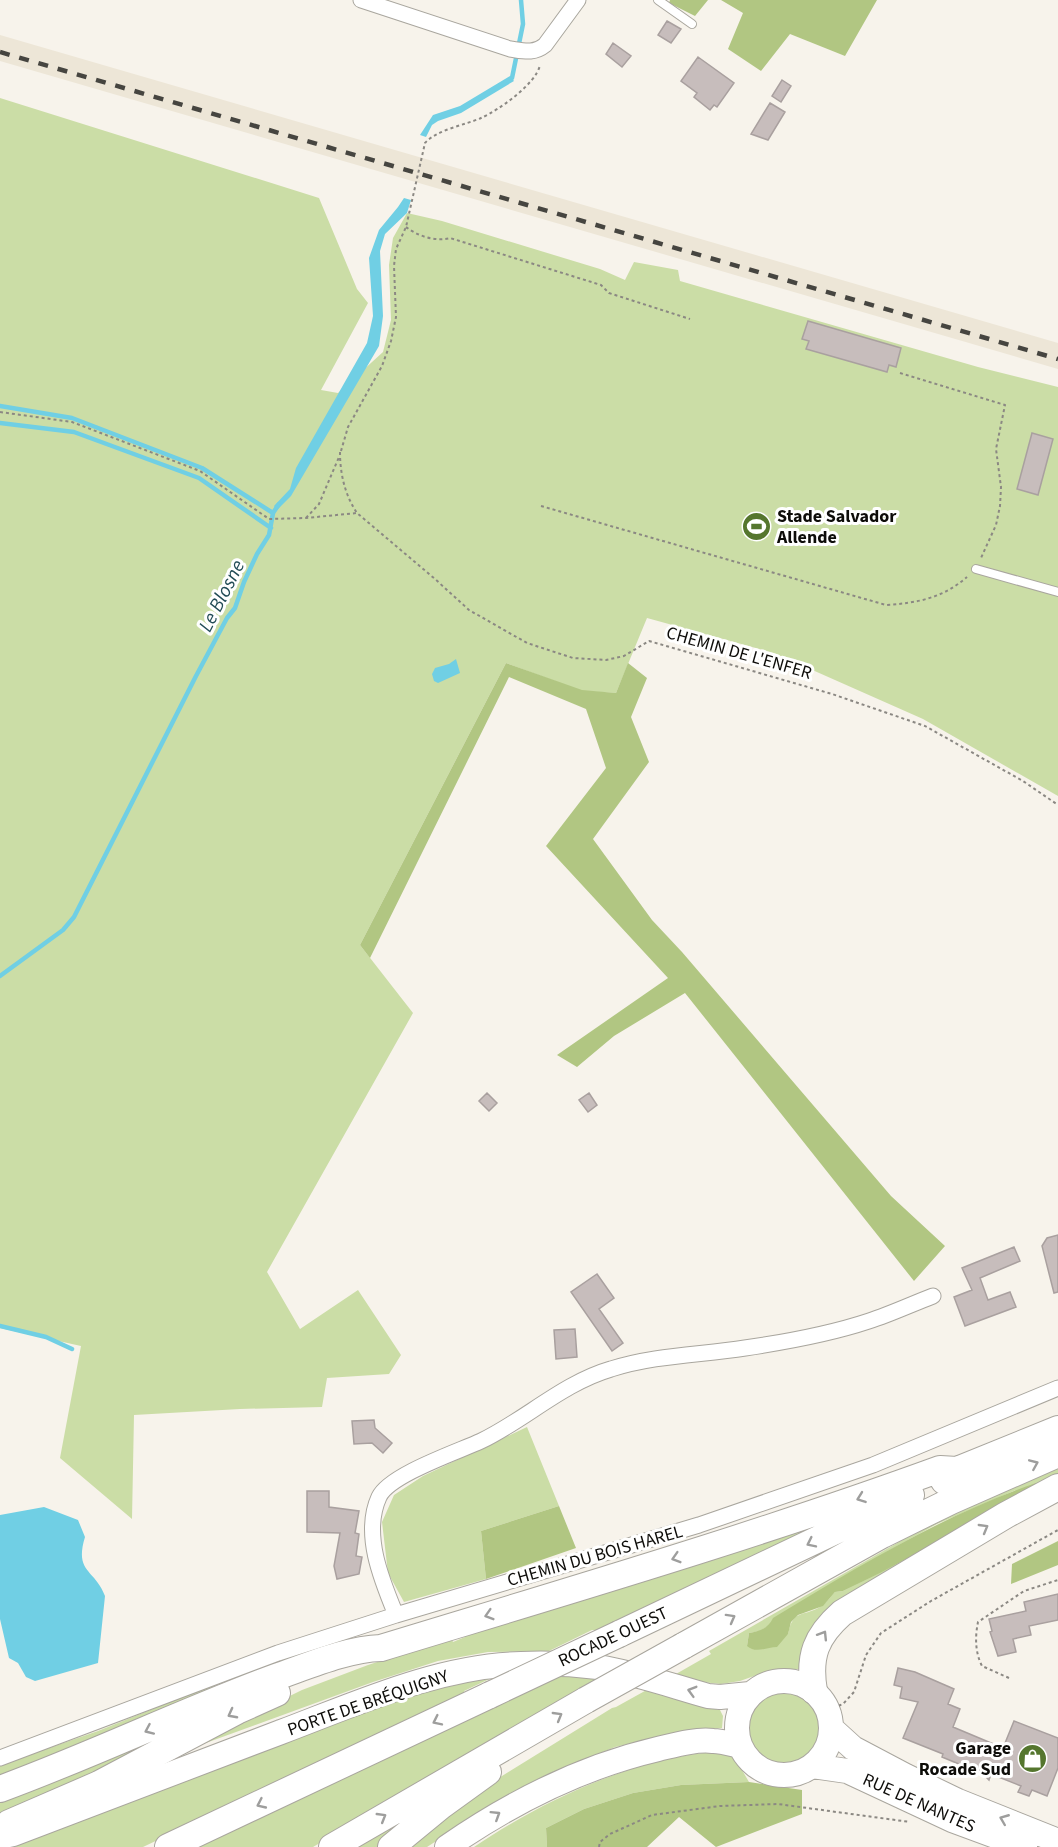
<svg xmlns="http://www.w3.org/2000/svg" width="1058" height="1847" viewBox="0 0 1058 1847" font-family="'Source Sans 3',sans-serif">
	<style>
		.built { fill: #ede6d7 }
		.green { fill: #cbdda6; fill-rule: evenodd }
		.forest { fill: #b1c682 }
		.water { fill: #70cfe4 }
		.lines { fill: none; stroke-linecap: round; stroke-linejoin: round }
		.stream { stroke: #70cfe4; stroke-width: 4.5 }
		.building { fill: #c7bdbc; stroke: #a9a09f; stroke-width: 1.5 }
		.service-casing { stroke: #a9a69e; stroke-width: 10 }
		.minor-casing { stroke: #a9a69e; stroke-width: 17 }
		.primary-casing { stroke: #a9a69e; stroke-width: 26 }
		.trunk-casing { stroke: #a9a69e; stroke-width: 28 }
		.path { stroke: #8b8883; stroke-width: 2; stroke-dasharray: 3 3; stroke-linecap: butt }
		.service { stroke: #fff; stroke-width: 8 }
		.minor { stroke: #fff; stroke-width: 15 }
		.primary { stroke: #fff; stroke-width: 24 }
		.trunk { stroke: #fff; stroke-width: 26 }
		.rail { stroke: #464540; stroke-width: 4.5; stroke-dasharray: 10 10; stroke-linecap: butt }
		.trunk-bridge-casing { stroke: #a9a69e; stroke-width: 28; stroke-linecap: butt }
		.trunk-bridge { stroke: #fff; stroke-width: 26 }
		.oneway { stroke: #9e9e9d }
		.labels { text-anchor: middle; dominant-baseline: central; stroke-width: 6; stroke-linejoin: round; paint-order: stroke }
		.poi-label { font-size: 18px; font-weight: bold; fill: #0d0c09; stroke: #fff; text-anchor: start }
		.street-label { font-size: 18px; fill: #0d0c09; stroke: #fff }
		.water-label { font-size: 20px; font-style: italic; fill: #224c56; stroke: #fff }
	</style>
	<rect width="100%" height="100%" fill="#f7f3eb"/>
	<path class="built" d="M 0,35 L 1058,343 L 1058,369 L 0,61 Z"/>
	<path class="green" d="M 0,98 L 319,198 L 357,289 L 368,303 L 321,390 L 338,393 L 383,352 L 391,320 L 389,265 L 393,238 L 407,213 L 442,221 L 600,269 L 625,280 L 634,262 L 678,270 L 680,281 L 978,367 L 1058,387 L 1058,796 L 923,719 L 774,653 L 647,618 L 616,693 L 582,691 L 506,663 L 360,945 L 413,1013 L 267,1272 L 300,1329 L 358,1290 L 401,1355 L 389,1374 L 327,1378 L 322,1407 L 240,1409 L 134,1415 L 132,1519 L 60,1458 L 81,1346 L 0,1328 Z
		M 527,1427 L 559,1506 L 481,1531 L 486,1579 L 404,1602 L 388,1573 L 382,1522 L 394,1495 L 423,1476 Z
		M 1058,1468 L 1058,1483 L 803,1650 L 799,1669 L 774,1669 L 740,1681 L 721,1684 L 702,1682 L 676,1674 L 711,1654 L 709,1651 L 904,1539 L 960,1510 ZM 1016,1490 L 928,1548 L 843,1591 L 835,1592 C 830,1597 826,1604 820,1607 C 803,1617 793,1609 788,1634 L 747,1646 L 749,1633 L 760,1631 L 888,1551 L 937,1524 Z
		M 830,1521 L 599,1630 L 592,1630 L 549,1651 L 488,1652 L 438,1661 L 373,1682 L 203,1744 L 200,1740 L 302,1690 L 368,1665 L 451,1638 L 453,1642 L 465,1637 L 463,1634 Z
		M 566,1672 L 603,1677 L 313,1847 L 196,1847 Z
		M 502,1673 L 464,1691 L 465,1694 L 143,1847 L 13,1847 L 425,1689 Z
		M 215,1684 L 216,1686 L 99,1738 L 0,1776 L 0,1765 L 98,1731 Z
		M 652,1687 C 674,1700 696,1705 720,1710 L 723,1716 L 722,1728 L 680,1732 L 615,1747 L 584,1760 L 483,1811 L 427,1847 L 404,1847 L 473,1794 L 612,1708 L 616,1707 Z
		M747 1727a36 36 0 1 1 72 0a36 36 0 1 1-72 0Z
		M 177,1730 L 104,1768 L 0,1817 L 0,1798 Z
		M 722,1751 L 735,1758 L 749,1782 L 681,1785 L 633,1793 L 584,1809 L 546,1828 L 547,1847 L 474,1847 C 545,1799 636,1757 722,1751 Z
		M 404,1818 L 407,1822 L 383,1847 L 355,1847 Z"/>
	<path class="forest" d="M 670,0 L 708,0 L 695,16 L 669,3 Z
		M 721,0 L 877,0 L 845,56 L 790,34 L 761,71 L 728,49 L 743,13 Z
		M 506,663 L 582,690 L 616,693 L 628,663 L 647,678 L 631,717 L 649,762 L 593,839 L 652,920 L 682,952 L 891,1196 L 945,1246 L 914,1281 L 685,993 L 614,1036 L 577,1067 L 557,1055 L 668,978 L 546,846 L 606,768 L 586,709 L 509,677 L 370,958 L 360,945 Z
		M 1036,1483 L 1039,1488 L 880,1573 L 843,1591 L 835,1592 L 823,1606 L 798,1615 L 791,1622 L 788,1634 L 777,1647 C 766,1647 756,1654 747,1646 L 749,1633 C 759,1631 768,1629 773,1618 C 857,1567 943,1515 1036,1483 Z
		M 559,1506 L 576,1548 L 486,1579 L 481,1531 Z
		M 1058,1541 L 1058,1565 L 1011,1584 L 1012,1564 Z
		M 749,1782 L 802,1790 L 802,1814 L 716,1847 L 679,1817 L 647,1847 L 547,1847 L 546,1828 L 584,1809 L 633,1793 L 681,1785 Z"/>
	<path class="water" d="M 510,76 L 514,81 L 461,113 L 438,121 L 432,125 L 426,137 L 420,135 L 433,115 L 460,106 Z
		M 404,198 L 411,200 L 407,213 L 385,234 L 380,251 L 383,316 L 379,346 L 291,496 L 277,510 L 274,506 L 290,489 L 296,468 L 367,343 L 373,316 L 369,258 L 379,230 L 398,207 Z
		M 456,659 L 460,673 L 438,683 L 434,681 L 432,674 L 435,668 L 449,664 Z
		M 44,1507 L 78,1520 L 85,1537 C 74,1573 95,1569 105,1596 L 98,1663 L 35,1681 L 26,1677 L 18,1663 L 9,1658 L 0,1619 L 0,1515 Z"/>
	<g class="lines">
		<path class="stream" d="M 508,81 L 512,78 L 523,24 L 521,0
			M 0,406 L 72,418 L 202,468 L 273,513
			M 0,423 L 74,432 L 199,478 L 271,528
			M 0,976 L 63,930 L 74,917 L 196,676 L 227,618 L 235,608 L 244,582 L 257,554 L 269,535 L 273,513 L 279,504
			M 0,1326 L 46,1337 L 72,1349"/>
	</g>
	<path class="building" d="M 667,21 L 681,29 L 671,43 L 658,35 Z
		M 613,43 L 631,56 L 622,67 L 606,54 Z
		M 698,57 L 734,83 L 717,107 L 714,105 L 710,110 L 694,97 L 697,93 L 681,81 Z
		M 782,80 L 791,86 L 781,102 L 772,96 Z
		M 770,103 L 785,112 L 768,140 L 751,134 Z
		M 808,321 L 901,348 L 896,367 L 889,365 L 887,372 L 806,349 L 809,341 L 802,339 Z
		M 1032,433 L 1053,439 L 1038,495 L 1017,489 Z
		M 487,1093 L 497,1103 L 489,1111 L 479,1101 Z
		M 589,1093 L 597,1105 L 588,1112 L 579,1100 Z
		M 1058,1235 L 1058,1292 L 1054,1293 L 1042,1246 L 1047,1238 Z
		M 1014,1247 L 1020,1261 L 980,1278 L 988,1300 L 1010,1292 L 1016,1307 L 965,1326 L 954,1297 L 972,1290 L 962,1268 Z
		M 597,1274 L 614,1298 L 599,1309 L 623,1343 L 612,1351 L 571,1292 Z
		M 575,1329 L 577,1357 L 556,1359 L 554,1330 Z
		M 374,1420 L 375,1428 L 392,1443 L 383,1453 L 372,1443 L 354,1444 L 352,1421 Z
		M 307,1491 L 329,1491 L 329,1507 L 359,1511 L 355,1533 L 359,1534 L 356,1556 L 362,1557 L 359,1574 L 337,1579 L 334,1566 L 340,1533 L 307,1532 Z
		M 1058,1594 L 1058,1620 L 1029,1626 L 1031,1635 L 1013,1639 L 1016,1652 L 998,1656 L 990,1632 L 992,1631 L 989,1619 L 1026,1611 L 1024,1602 Z
		M 898,1668 L 915,1672 L 954,1689 L 948,1704 L 960,1709 L 953,1727 L 1003,1748 L 1014,1721 L 1058,1738 L 1058,1768 L 1047,1796 L 1032,1790 L 1029,1796 L 1018,1792 L 1021,1786 L 991,1774 L 989,1780 L 983,1774 L 942,1757 L 943,1754 L 903,1738 L 918,1702 L 900,1698 L 902,1687 L 894,1685 Z"/>
	<g class="lines">
		<defs>
			<path id="service" d="M 658,0 L 692,24
				M 976,569 L 1058,592"/>
			<path id="minor" d="M 361,0 L 510,49 C 524,51 534,54 545,45 L 578,0
				M 396,1615 C 382,1581 362,1534 379,1497 C 389,1475 457,1452 481,1441 C 525,1420 563,1383 611,1369 C 655,1355 700,1355 745,1348 C 786,1342 830,1334 869,1321 C 891,1314 912,1304 933,1296
				M 0,1758 L 278,1653 L 396,1615 L 699,1525 L 873,1465 L 1058,1388"/>
			<path id="primary" d="M737 1728a47 47 0 1 1 94 0a47 47 0 1 1-94 0Z
				M 831,1728 L 853,1748 L 906,1776 L 958,1801 L 1058,1841
				M 812,1766 L 847,1771 L 952,1820 L 1025,1847
				M 0,1837 L 13,1834 C 103,1800 192,1766 281,1732 C 358,1703 438,1666 521,1664 C 546,1663 573,1664 598,1667 C 636,1673 672,1686 708,1696 L 720,1697 L 750,1694
				M 447,1847 C 512,1802 581,1767 658,1749 C 675,1745 695,1739 713,1741 C 722,1741 731,1744 740,1746"/>
			<path id="trunk" d="M 944,1481 L 957,1470 L 1058,1429
				M 619,1634 L 911,1495
				M 683,1646 L 882,1535 L 951,1501 L 1058,1454
				M 814,1691 C 808,1656 816,1636 842,1613 L 1006,1515 L 1058,1487
				M 0,1789 C 93,1755 183,1711 276,1677 C 308,1666 347,1649 381,1648 C 568,1591 756,1536 940,1469 L 957,1470
				M 0,1832 L 9,1823 L 99,1784 L 237,1711 L 277,1693
				M 168,1847 L 490,1695
				M 332,1847 L 586,1700
				M 391,1847 L 441,1806 L 488,1772"/>
		</defs>
		<use href="#service" class="service-casing"/>
		<use href="#minor" class="minor-casing"/>
		<use href="#primary" class="primary-casing"/>
		<use href="#trunk" class="trunk-casing"/>
		<path class="path" d="M 406,227 C 418,236 435,242 450,238 L 601,285 L 609,293 L 690,319
			M 900,373 L 1005,405 L 996,449 L 1001,487 L 1000,506 L 996,525 L 981,558
			M 0,412 L 72,422 L 200,471 L 269,519 L 306,518 L 357,513
			M 341,451 L 348,427 L 382,366 L 391,341 L 396,317 L 394,266 L 396,249 L 406,227 L 425,143 C 436,130 465,125 481,118 C 499,110 536,84 540,65
			M 340,452 C 340,474 345,495 357,513 L 435,579 L 469,610 L 527,643 L 573,658 L 606,660 L 624,656 L 649,641 L 832,694 L 925,726 L 1023,781 L 1058,805
			M 541,506 L 886,605 C 917,603 943,598 967,577
			M 306,518 L 319,504 L 339,457
			M 1009,1678 L 982,1666 C 975,1652 975,1637 978,1622 L 1024,1591 L 1058,1580
			M 833,1708 L 843,1704 L 854,1692 L 866,1655 L 881,1633 L 931,1601 L 1058,1530
			M 599,1847 L 600,1842 L 610,1834 L 652,1815 L 720,1806 L 778,1804 L 910,1822"/>
		<use href="#service" class="service"/>
		<use href="#minor" class="minor"/>
		<use href="#primary" class="primary"/>
		<use href="#trunk" class="trunk"/>
		<path class="rail" d="M 0,52 L 1058,359"/>
		<defs>
			<path id="trunk-bridge" d="M 490,1695 L 619,1634
				M 586,1700 L 683,1646"/>
		</defs>
		<use href="#trunk-bridge" class="trunk-bridge-casing"/>
		<use href="#trunk-bridge" class="trunk-bridge"/>
	</g>
	<defs><path id="oneway-chevron" d="M-2-3.5L2.5 0L-2 3.5" fill="none" stroke-width="1.6" stroke-linecap="round" stroke-linejoin="round" transform="scale(1.5)"/></defs>
	<g class="oneway">
		<use href="#oneway-chevron" transform="translate(1034 1464) rotate(-23)"/>
		<use href="#oneway-chevron" transform="translate(861 1498) rotate(160)"/>
		<use href="#oneway-chevron" transform="translate(984 1528) rotate(-30)"/>
		<use href="#oneway-chevron" transform="translate(811 1543) rotate(154)"/>
		<use href="#oneway-chevron" transform="translate(676 1558) rotate(163)"/>
		<use href="#oneway-chevron" transform="translate(489 1615) rotate(163)"/>
		<use href="#oneway-chevron" transform="translate(731 1618) rotate(-29)"/>
		<use href="#oneway-chevron" transform="translate(823 1635) rotate(-58)"/>
		<use href="#oneway-chevron" transform="translate(692 1691) rotate(-164)"/>
		<use href="#oneway-chevron" transform="translate(232 1714) rotate(152)"/>
		<use href="#oneway-chevron" transform="translate(558 1716) rotate(-30)"/>
		<use href="#oneway-chevron" transform="translate(437 1721) rotate(154)"/>
		<use href="#oneway-chevron" transform="translate(149 1730) rotate(156)"/>
		<use href="#oneway-chevron" transform="translate(261 1804) rotate(155)"/>
		<use href="#oneway-chevron" transform="translate(496 1815) rotate(-32)"/>
		<use href="#oneway-chevron" transform="translate(382 1817) rotate(-31)"/>
		<use href="#oneway-chevron" transform="translate(1004 1819) rotate(-158)"/>
	</g>
	<defs>
		<symbol id="stadium-disc" viewBox="-11 -11 22 22"><circle r="9.5" fill="#55762e" stroke="#fff"/><path d="M0-5a6.5 5 0 1 0 0 10a6.5 5 0 1 0 0-10ZM-3.5-1.8h7v3.6h-7Z" fill="#fff"/></symbol>
		<symbol id="shop-disc" viewBox="-11 -11 22 22"><circle r="9.5" fill="#55762e" stroke="#fff"/><path d="M-5-2.5h2.3a2.7 3.5 0 0 1 5.4 0H5L5.5 6h-11ZM-1.5-2.5h3a1.5 2.3 0 0 0-3 0Z" fill="#fff"/></symbol>
	</defs>
	<g fill-rule="evenodd">
		<use href="#stadium-disc" x="740" y="510" width="33" height="33"/>
		<use href="#shop-disc" x="1016" y="1742" width="33" height="33"/>
	</g>
	<g class="labels">
		<g class="poi-label">
			<text x="777" y="516">Stade Salvador<tspan x="777" dy="21">Allende</tspan></text>
			<text x="1011" y="1748" text-anchor="end">Garage<tspan x="1011" dy="21">Rocade Sud</tspan></text>
		</g>
		<g class="street-label">
			<text transform="translate(739 653) rotate(16)">CHEMIN DE L'ENFER</text>
			<text transform="translate(595 1556) rotate(-16)">CHEMIN DU BOIS HAREL</text>
			<text transform="translate(613 1637) rotate(-25)">ROCADE OUEST</text>
			<text transform="translate(368 1703) rotate(-19)">PORTE DE BRÉQUIGNY</text>
			<text transform="translate(919 1803) rotate(24)">RUE DE NANTES</text>
		</g>
		<g class="water-label">
			<text transform="translate(222 596) rotate(-63)">Le Blosne</text>
		</g>
	</g>
</svg>
